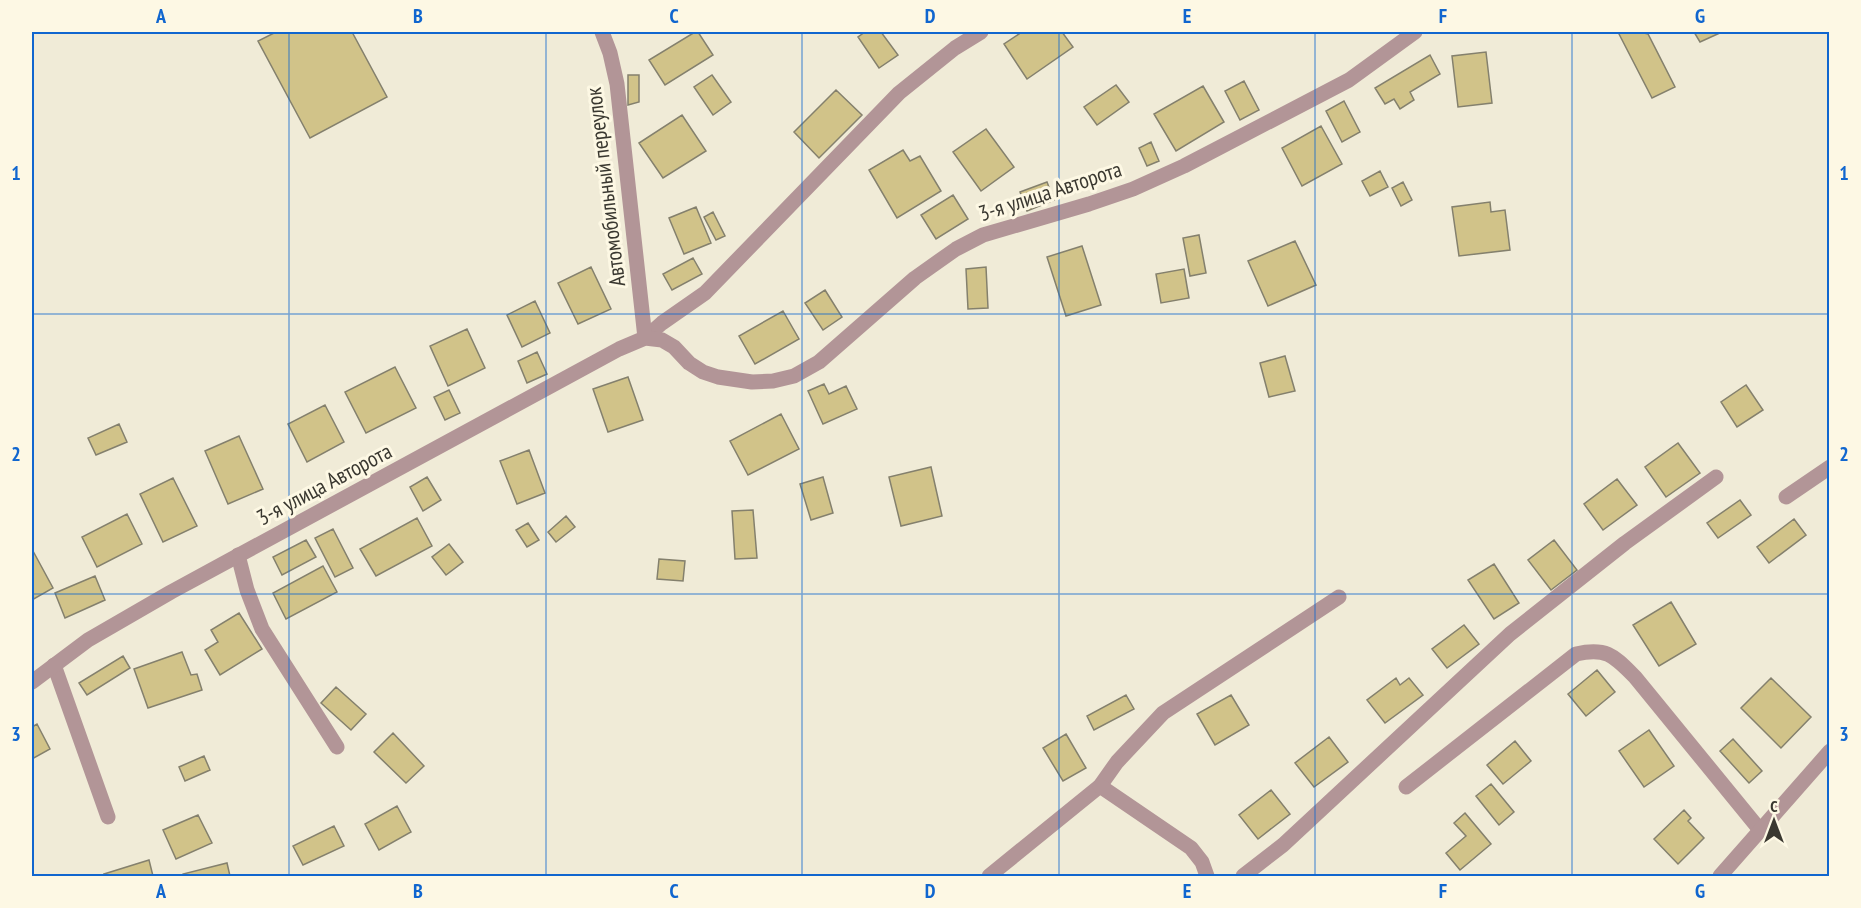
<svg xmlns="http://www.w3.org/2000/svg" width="1861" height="908" viewBox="0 0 1861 908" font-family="'PT Sans Narrow',sans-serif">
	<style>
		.building { fill: #d1c389; stroke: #84806d; stroke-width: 1.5 }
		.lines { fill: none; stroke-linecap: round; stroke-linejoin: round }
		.lane { stroke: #b29597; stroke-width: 15 }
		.street { stroke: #b29597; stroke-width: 15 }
		.grid { fill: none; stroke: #1066cf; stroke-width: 1.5; stroke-opacity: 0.55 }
		.labels { text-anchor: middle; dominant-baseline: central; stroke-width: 6; stroke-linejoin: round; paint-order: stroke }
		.street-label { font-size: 22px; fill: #3a3830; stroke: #fdf8e4 }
		.neatline { fill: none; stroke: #1066cf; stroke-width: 2 }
		.grid-label { font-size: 20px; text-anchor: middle; font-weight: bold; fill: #1066cf }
	</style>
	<rect width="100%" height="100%" fill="#f0ebd7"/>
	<path class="building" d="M 276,32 L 352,32 L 387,97 L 310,138 L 258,41 Z
		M 695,32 L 698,32 L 713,55 L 665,85 L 649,60 Z
		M 865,32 L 881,32 L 898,55 L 879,68 L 858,37 Z
		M 1022,32 L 1062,32 L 1073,47 L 1027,79 L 1004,44 Z
		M 1618,32 L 1640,32 L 1648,34 L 1675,87 L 1652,98 Z
		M 1694,32 L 1722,32 L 1700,42 Z
		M 1486,52 L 1492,103 L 1458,107 L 1452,56 Z
		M 1430,55 L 1440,74 L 1410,92 L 1414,100 L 1400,109 L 1394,99 L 1385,104 L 1375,88 Z
		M 628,75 L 639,75 L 639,102 L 628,105 Z
		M 712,75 L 731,102 L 713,115 L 694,87 Z
		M 1244,81 L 1259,110 L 1240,120 L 1225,91 Z
		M 1116,85 L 1129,102 L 1097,125 L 1084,107 Z
		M 1203,86 L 1224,122 L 1176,151 L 1154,114 Z
		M 836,90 L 862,115 L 819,158 L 794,132 Z
		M 1344,101 L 1360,132 L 1342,142 L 1326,111 Z
		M 682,115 L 706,151 L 663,178 L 639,143 Z
		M 1321,126 L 1342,164 L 1302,186 L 1282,148 Z
		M 986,129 L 1014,167 L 981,191 L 953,152 Z
		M 1151,142 L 1159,161 L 1147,166 L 1139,148 Z
		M 903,150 L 910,161 L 920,156 L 941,191 L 897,218 L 869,170 Z
		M 1380,171 L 1388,187 L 1370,196 L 1362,181 Z
		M 1047,182 L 1054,200 L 1027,211 L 1020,192 Z
		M 1403,182 L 1412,200 L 1401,206 L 1392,188 Z
		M 953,195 L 968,219 L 936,239 L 921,215 Z
		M 1490,202 L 1491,212 L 1505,210 L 1510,250 L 1459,256 L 1452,207 Z
		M 696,207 L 711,243 L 684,254 L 669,218 Z
		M 713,212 L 725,236 L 716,240 L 704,217 Z
		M 1199,235 L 1206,273 L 1190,276 L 1183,238 Z
		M 1295,241 L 1316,285 L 1268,306 L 1248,261 Z
		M 1082,246 L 1101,305 L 1066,316 L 1047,257 Z
		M 693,258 L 702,274 L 672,290 L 663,274 Z
		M 591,267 L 611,309 L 578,324 L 558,283 Z
		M 986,267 L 988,308 L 968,309 L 966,269 Z
		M 1184,269 L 1189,298 L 1161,303 L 1156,274 Z
		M 825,290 L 842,317 L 823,330 L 805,303 Z
		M 535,301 L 550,333 L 522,347 L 507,315 Z
		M 783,311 L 799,339 L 755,364 L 739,336 Z
		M 467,329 L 485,368 L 448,386 L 430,346 Z
		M 537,352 L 547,374 L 527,383 L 518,361 Z
		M 1285,356 L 1295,391 L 1269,397 L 1260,363 Z
		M 395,367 L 416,408 L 366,433 L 345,392 Z
		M 628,377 L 643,420 L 608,432 L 593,389 Z
		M 824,384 L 829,394 L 846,386 L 857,409 L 823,424 L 808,391 Z
		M 1746,385 L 1763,410 L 1737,427 L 1721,402 Z
		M 449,390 L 460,413 L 445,420 L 434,397 Z
		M 325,405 L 344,442 L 307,462 L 288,424 Z
		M 781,414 L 799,449 L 748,475 L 730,441 Z
		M 119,424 L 127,442 L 96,455 L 88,438 Z
		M 239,436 L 263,489 L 228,504 L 205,451 Z
		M 1678,443 L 1700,473 L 1666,497 L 1645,467 Z
		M 529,450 L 545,493 L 517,504 L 500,461 Z
		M 931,467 L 942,516 L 901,526 L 889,477 Z
		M 427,477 L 441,500 L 423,511 L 410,487 Z
		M 823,477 L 833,513 L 811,520 L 800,484 Z
		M 173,478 L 197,526 L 163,542 L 140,494 Z
		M 1617,479 L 1637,505 L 1603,530 L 1584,504 Z
		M 1740,500 L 1751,515 L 1718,538 L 1707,523 Z
		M 753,510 L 757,558 L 735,559 L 732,511 Z
		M 127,514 L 142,544 L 97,567 L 82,537 Z
		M 566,516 L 575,527 L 556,542 L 548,532 Z
		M 417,518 L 432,546 L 376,576 L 360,549 Z
		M 1794,519 L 1806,535 L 1769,563 L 1757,547 Z
		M 528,523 L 539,540 L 527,547 L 516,530 Z
		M 333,529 L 353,568 L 335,577 L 315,538 Z
		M 306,540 L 316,557 L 282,575 L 273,557 Z
		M 1554,540 L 1577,570 L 1551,590 L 1528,560 Z
		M 449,544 L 463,562 L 446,575 L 432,557 Z
		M 33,551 L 53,588 L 32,600 L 32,553 Z
		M 659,559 L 685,561 L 683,581 L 657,579 Z
		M 1494,564 L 1519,603 L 1494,619 L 1468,580 Z
		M 323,566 L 337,592 L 286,619 L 273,593 Z
		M 95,576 L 105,600 L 65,618 L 55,593 Z
		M 1671,602 L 1696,644 L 1659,666 L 1633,625 Z
		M 239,613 L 262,649 L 220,675 L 205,650 L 218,642 L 211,630 Z
		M 1464,625 L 1479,644 L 1447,668 L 1432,649 Z
		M 182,652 L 191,675 L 197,674 L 202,690 L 148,708 L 134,669 Z
		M 123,656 L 130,668 L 87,695 L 79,683 Z
		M 1597,670 L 1615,692 L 1586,716 L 1568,694 Z
		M 1396,678 L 1400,685 L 1409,678 L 1423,695 L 1385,723 L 1367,700 Z
		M 1771,678 L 1811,717 L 1781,748 L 1741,708 Z
		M 336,687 L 366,714 L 351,730 L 321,703 Z
		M 1126,695 L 1134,709 L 1094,730 L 1087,716 Z
		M 1231,695 L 1249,725 L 1215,745 L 1197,714 Z
		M 37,724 L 50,749 L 32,759 L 32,727 Z
		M 1649,730 L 1674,766 L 1644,787 L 1619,751 Z
		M 393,733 L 424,766 L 406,783 L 374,752 Z
		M 1066,734 L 1086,768 L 1063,781 L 1043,748 Z
		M 1329,737 L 1348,762 L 1314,787 L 1295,763 Z
		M 1733,739 L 1762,771 L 1749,783 L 1720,751 Z
		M 1515,741 L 1531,761 L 1503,784 L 1487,765 Z
		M 204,756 L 210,770 L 185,781 L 179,767 Z
		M 1491,784 L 1514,812 L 1499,825 L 1476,796 Z
		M 1271,790 L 1290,814 L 1258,839 L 1239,815 Z
		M 397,806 L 411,832 L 379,850 L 365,824 Z
		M 1684,810 L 1691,818 L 1688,821 L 1704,838 L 1678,864 L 1654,839 Z
		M 1465,813 L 1491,844 L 1460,870 L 1446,853 L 1466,836 L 1454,823 Z
		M 198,815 L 212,843 L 176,859 L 163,830 Z
		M 334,826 L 344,846 L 303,865 L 293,846 Z
		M 149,860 L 153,876 L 105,876 L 104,874 Z
		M 227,863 L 230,876 L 183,876 L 183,874 Z"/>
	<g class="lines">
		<path class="lane" d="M 645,338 L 662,323 L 705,293 L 899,93 L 955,48 L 981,32
			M 1786,497 L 1830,467
			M 238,555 L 247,590 L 262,629 L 337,747
			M 54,665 L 108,817
			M 1406,787 L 1576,654 C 1607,647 1614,656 1635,677 L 1760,830
			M 989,876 L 1100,786 L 1117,762 L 1163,713 L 1339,597
			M 1243,876 L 1283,845 L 1510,634 L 1625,543 L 1716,477"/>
		<path class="street" d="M 602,32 L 610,53 L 617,84 L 645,338
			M 32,682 L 88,640 L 171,592 L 619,349 L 645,338 L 662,340 L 674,347 L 689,363 L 703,372 L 718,377 L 752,382 L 773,381 L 794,376 L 819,362 L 915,278 L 956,249 L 983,235 L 1089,204 L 1133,189 L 1184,166 L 1349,80 L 1415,32
			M 1100,786 L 1191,848 L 1202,862 L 1207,876
			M 1720,876 L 1830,751"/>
	</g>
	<path class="grid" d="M 289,32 L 289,876M 546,32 L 546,876M 802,32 L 802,876M 1059,32 L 1059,876M 1315,32 L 1315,876M 1572,32 L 1572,876M 32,314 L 1830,314M 32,594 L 1830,594"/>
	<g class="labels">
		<g class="street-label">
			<text transform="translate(605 187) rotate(-97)">Автомобильный переулок</text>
			<text transform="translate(1050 191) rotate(-18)">3-я улица Авторота</text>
			<text transform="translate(324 484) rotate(-28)">3-я улица Авторота</text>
		</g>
	</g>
	<rect width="1861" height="908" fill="none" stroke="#fdf8e4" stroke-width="66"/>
	<g transform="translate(1774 821)" stroke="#fdf8e4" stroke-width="4.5" paint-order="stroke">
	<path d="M0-4.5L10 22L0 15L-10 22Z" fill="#3a3830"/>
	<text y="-9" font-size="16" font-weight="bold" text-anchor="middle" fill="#3a3830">С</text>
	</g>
	<rect x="33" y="33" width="1795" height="842" class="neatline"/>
	<g class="grid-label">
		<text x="161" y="23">A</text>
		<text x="418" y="23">B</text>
		<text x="674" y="23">C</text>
		<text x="930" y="23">D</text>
		<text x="1187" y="23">E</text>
		<text x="1443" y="23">F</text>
		<text x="1700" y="23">G</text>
		<text x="16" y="180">1</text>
		<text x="1844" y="180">1</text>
		<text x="16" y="461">2</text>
		<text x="1844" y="461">2</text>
		<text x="16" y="741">3</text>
		<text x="1844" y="741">3</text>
		<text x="161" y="898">A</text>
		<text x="418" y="898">B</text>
		<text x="674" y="898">C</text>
		<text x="930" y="898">D</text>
		<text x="1187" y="898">E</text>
		<text x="1443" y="898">F</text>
		<text x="1700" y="898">G</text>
	</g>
</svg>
